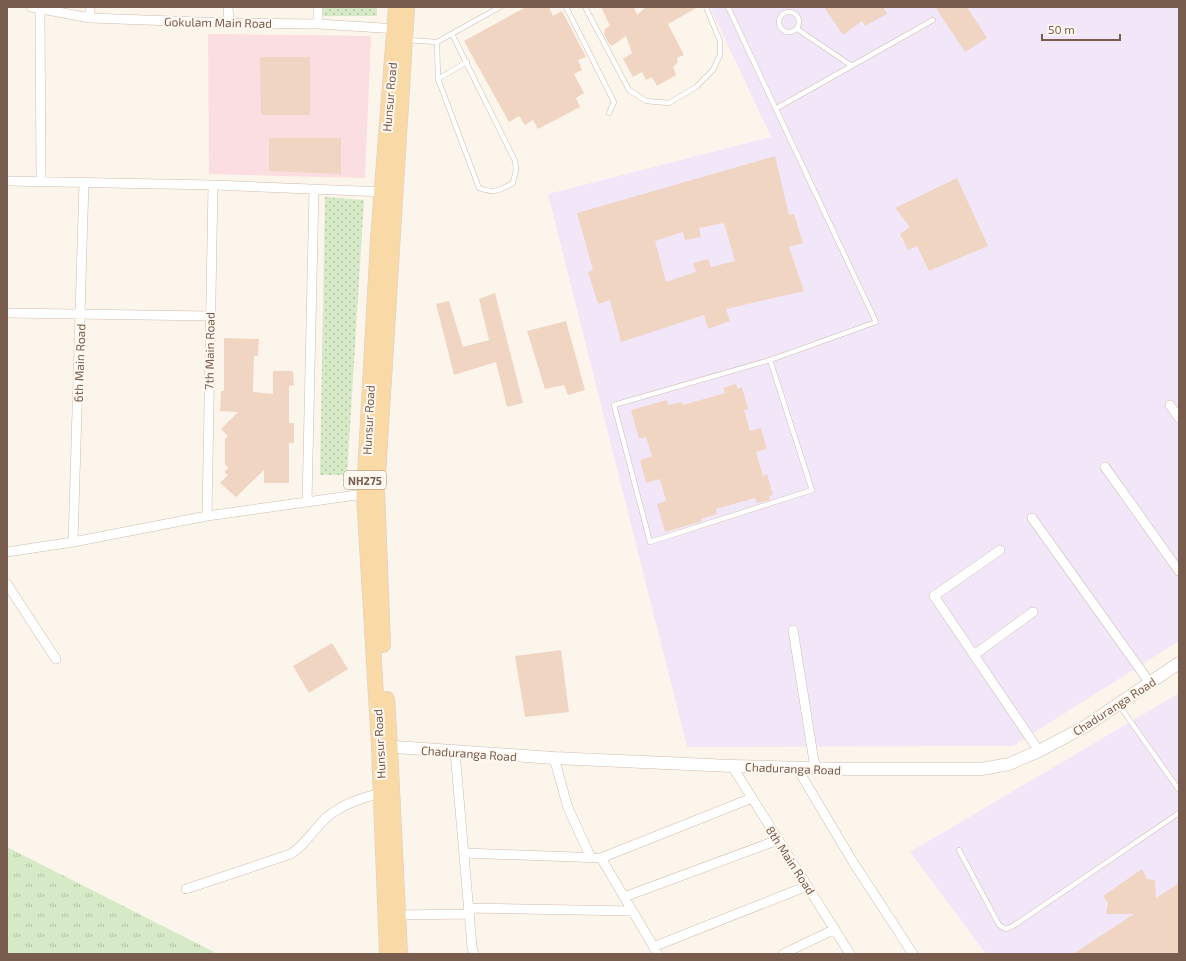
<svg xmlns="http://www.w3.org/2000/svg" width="1186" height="961" viewBox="0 0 1186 961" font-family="'Exo 2',sans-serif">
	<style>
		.education { fill: #f2e7f9 }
		.medical { fill: #fadee2 }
		.grass { fill: url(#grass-tufts) }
		.park { fill: url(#park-dots) }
		.building { fill: #f1d5c3; fill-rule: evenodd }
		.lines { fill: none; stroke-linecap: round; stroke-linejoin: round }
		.service-casing { stroke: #cfbdaf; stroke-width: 5.5 }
		.minor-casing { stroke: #cfbdaf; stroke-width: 10 }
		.tertiary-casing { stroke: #cfbdaf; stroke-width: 13 }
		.primary-casing { stroke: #d9d1cd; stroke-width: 16 }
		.service { stroke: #fff; stroke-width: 4.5 }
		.minor { stroke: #fff; stroke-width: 9 }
		.tertiary { stroke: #fff; stroke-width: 12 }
		.primary { stroke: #f9d9a5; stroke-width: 15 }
		.labels { text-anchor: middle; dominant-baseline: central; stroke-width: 4; stroke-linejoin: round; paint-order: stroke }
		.shield { fill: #fff9f1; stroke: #a08b7e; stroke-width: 1 }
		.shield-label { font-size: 11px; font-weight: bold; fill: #785c4d }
		.street-label { font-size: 12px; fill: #785c4d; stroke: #fff9f1 }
	</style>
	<defs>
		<pattern id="grass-tufts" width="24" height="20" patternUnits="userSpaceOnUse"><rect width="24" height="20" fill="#d7eac8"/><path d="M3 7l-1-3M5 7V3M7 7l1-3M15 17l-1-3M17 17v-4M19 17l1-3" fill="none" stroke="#b3c1a5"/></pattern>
		<pattern id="park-dots" width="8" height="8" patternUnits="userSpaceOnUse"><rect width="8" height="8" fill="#d7eac8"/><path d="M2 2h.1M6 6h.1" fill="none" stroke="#b3c1a5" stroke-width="1.8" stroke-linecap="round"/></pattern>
	</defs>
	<rect width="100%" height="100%" fill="#fcf5eb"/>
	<path class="education" d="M 710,7 L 1179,7 L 1179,641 L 1013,746 L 687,747 L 548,194 L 771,137 Z
		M 1179,693 L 1179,954 L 986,954 L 910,852 Z"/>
	<path class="medical" d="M 208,34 L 371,36 L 365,178 L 209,174 Z"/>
	<path class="grass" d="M 7,847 L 218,954 L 7,954 Z"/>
	<path class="park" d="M 323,7 L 377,7 L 377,16 L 323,16 Z
		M 325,197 L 364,200 L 347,475 L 320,475 Z"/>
	<path class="building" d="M 526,7 L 549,7 L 553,16 L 562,11 L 586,57 L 578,60 L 582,70 L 574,74 L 584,93 L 576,98 L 580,107 L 538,129 L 533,120 L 525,125 L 519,116 L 509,122 L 464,41 Z
		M 601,7 L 634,7 L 637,15 L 646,7 L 698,7 L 668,24 L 684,55 L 677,58 L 678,62 L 673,67 L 676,75 L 657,86 L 652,77 L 646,80 L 642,72 L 633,77 L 623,59 L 632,53 L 626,36 L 612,46 L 609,44 L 604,34 L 605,29 L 610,26 Z
		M 824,7 L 883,7 L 887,14 L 865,26 L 862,21 L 843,35 Z
		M 935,7 L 967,7 L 987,38 L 965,52 Z
		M 260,57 L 310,57 L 310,115 L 261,115 Z
		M 269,138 L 341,138 L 341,174 L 269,171 Z
		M 775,156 L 789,215 L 794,214 L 803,243 L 789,247 L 804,291 L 726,309 L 730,321 L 708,329 L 704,315 L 621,342 L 610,300 L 598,304 L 588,272 L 593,270 L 577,213 ZM 724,223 L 735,261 L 711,267 L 708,259 L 693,263 L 696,272 L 666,282 L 655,241 L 683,232 L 685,240 L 701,237 L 699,228 Z
		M 957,178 L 988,246 L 929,271 L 917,246 L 908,250 L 900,234 L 910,227 L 895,208 Z
		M 495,293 L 523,403 L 507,407 L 496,362 L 454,375 L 436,304 L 449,301 L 463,347 L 489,340 L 479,299 Z
		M 566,321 L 585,390 L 568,395 L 564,385 L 545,389 L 527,331 Z
		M 224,338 L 259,339 L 258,356 L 254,356 L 253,392 L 273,394 L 273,371 L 293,371 L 294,385 L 289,386 L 289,423 L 294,423 L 294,443 L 289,443 L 289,483 L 264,483 L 264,470 L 236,497 L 220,483 L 228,475 L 224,472 L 228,468 L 225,464 L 225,439 L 228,436 L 221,429 L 238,412 L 220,411 L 221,391 L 224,391 Z
		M 736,384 L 738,389 L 742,387 L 748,409 L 744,410 L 750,431 L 761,428 L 767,449 L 756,452 L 763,476 L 767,474 L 773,495 L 769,496 L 770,500 L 757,503 L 755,498 L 716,509 L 717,514 L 701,519 L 702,521 L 665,532 L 657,504 L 666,501 L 660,479 L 646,483 L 640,460 L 652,456 L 646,437 L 639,439 L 631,410 L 667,400 L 668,405 L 682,402 L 683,405 L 725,393 L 723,388 Z
		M 332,643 L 348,669 L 309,693 L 293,666 Z
		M 561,650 L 569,712 L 525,717 L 515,656 Z
		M 1142,869 L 1147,879 L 1155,880 L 1156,898 L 1179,883 L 1179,954 L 1073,954 L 1134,914 L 1106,914 L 1108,903 L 1103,896 Z"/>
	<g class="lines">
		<defs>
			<path id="service" d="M 566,7 L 614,102 L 609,113
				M 585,7 L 629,90 L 646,101 L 669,103 L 696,87 L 713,70 L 720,55 L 720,41 L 706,7
				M 728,7 L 876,322 L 770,360 L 614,405 L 650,542 L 812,490 L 770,360
				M779 22a10 10 0 1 1 20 0a10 10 0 1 1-20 0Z
				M 797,29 L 852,66
				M 407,40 L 437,42 L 500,7
				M 437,42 L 438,79 L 479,188 C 494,194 500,190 513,183 L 516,170 L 515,161 L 452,34
				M 438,79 L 467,62
				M 777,108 L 933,20
				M 1119,705 L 1179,790
				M 959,850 L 999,925 L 1006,929 L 1013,926 L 1179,813"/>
			<path id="minor" d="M 31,7 L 90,18 L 229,23 L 318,24 L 398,29
				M 90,7 L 90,18
				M 228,7 L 229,23
				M 40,10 L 41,182
				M 318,24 L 318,7
				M 7,181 L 213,185 L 385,192
				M 7,313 L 210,316
				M 1170,405 L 1179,418
				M 1105,467 L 1179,571
				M 307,502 L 314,189
				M 207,516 L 213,185
				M 1032,518 L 1150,683
				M 73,542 L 84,183
				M 1000,550 L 934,596 L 1039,751
				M 7,552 L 73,542 L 207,516 L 364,494
				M 7,584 L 56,659
				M 793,630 L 815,768
				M 974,655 L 1033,612
				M 455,752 L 472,947 L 474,954
				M 554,758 L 568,808 L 591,858
				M 732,766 L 850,954
				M 797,768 L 853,862 L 913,954
				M 464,853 L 601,858 L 752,798
				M 601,858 L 658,954
				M 186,889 L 291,854 C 303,846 311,834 321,823 C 336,806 360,798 382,793
				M 624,897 L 778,840
				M 469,908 L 632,911
				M 398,915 L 470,914
				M 653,947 L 807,886
				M 783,954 L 835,929"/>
			<path id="tertiary" d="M 381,746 L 554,758 L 732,766 L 842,769 L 982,769 L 1009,764 L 1039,751 L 1086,726 L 1179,663"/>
			<path id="primary" d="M 383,645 L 377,491 L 407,7
				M 387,699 L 390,747 L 400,954
				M 387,954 L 379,746 L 364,494 L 378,240 L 396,7"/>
		</defs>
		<use href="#service" class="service-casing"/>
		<use href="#minor" class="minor-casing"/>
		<use href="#tertiary" class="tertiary-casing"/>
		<use href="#primary" class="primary-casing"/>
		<use href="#service" class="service"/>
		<use href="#minor" class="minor"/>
		<use href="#tertiary" class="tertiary"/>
		<use href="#primary" class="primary"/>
	</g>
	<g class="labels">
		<rect class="shield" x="344" y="471" width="42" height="18" rx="3"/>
		<g class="shield-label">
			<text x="365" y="480">NH275</text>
		</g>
		<g class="street-label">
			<text transform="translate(218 22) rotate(1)">Gokulam Main Road</text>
			<text transform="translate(389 97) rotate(-85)">Hunsur Road</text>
			<text transform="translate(209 351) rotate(-89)">7th Main Road</text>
			<text transform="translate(79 363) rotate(-88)">6th Main Road</text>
			<text transform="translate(368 420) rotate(-87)">Hunsur Road</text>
			<text transform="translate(1114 706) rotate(-33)">Chaduranga Road</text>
			<text transform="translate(379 744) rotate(-93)">Hunsur Road</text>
			<text transform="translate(469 753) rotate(4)">Chaduranga Road</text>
			<text transform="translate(793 768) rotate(2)">Chaduranga Road</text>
			<text transform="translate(791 860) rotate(57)">8th Main Road</text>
		</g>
	</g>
	<rect width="1186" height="961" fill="none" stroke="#785c4d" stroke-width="16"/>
	<path d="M1042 34v6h78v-6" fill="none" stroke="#785c4d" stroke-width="2"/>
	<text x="1048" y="34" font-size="12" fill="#785c4d" stroke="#fff9f1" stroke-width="3" paint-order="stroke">50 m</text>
</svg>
